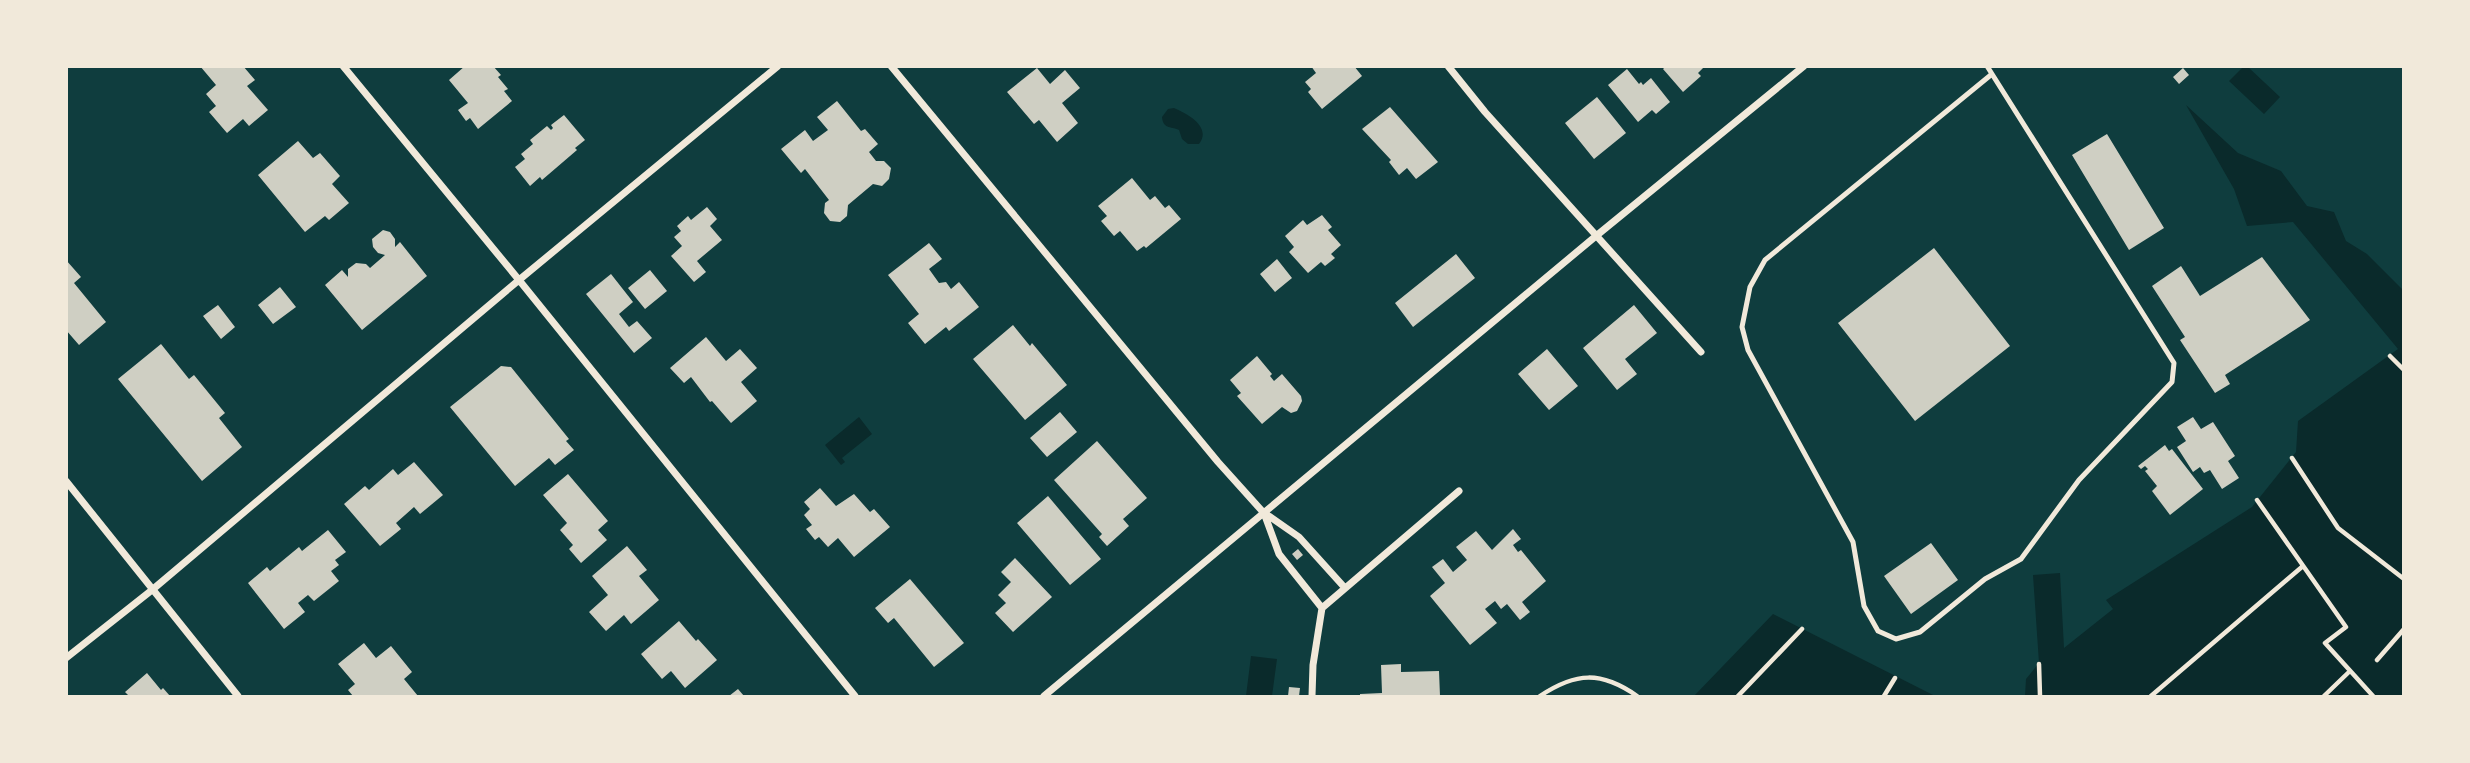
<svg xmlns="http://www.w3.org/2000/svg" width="2470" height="763" viewBox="0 0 2470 763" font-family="Jost,sans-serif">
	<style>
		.water { fill: #0a2a2b }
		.building { fill: #cfcfc3 }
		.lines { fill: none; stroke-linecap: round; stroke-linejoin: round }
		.path { stroke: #f1e9da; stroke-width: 4.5 }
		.service { stroke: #f1e9da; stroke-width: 5 }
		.minor { stroke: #f1e9da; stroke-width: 7 }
	</style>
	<rect width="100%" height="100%" fill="#0f3d3e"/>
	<path class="water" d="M 2243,67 L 2248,67 L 2280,97 L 2264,114 L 2229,81 Z
		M 2186,105 L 2238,153 L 2281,171 L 2307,206 L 2334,212 L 2346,241 L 2367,254 L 2403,290 L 2403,696 L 2025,696 L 2026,679 L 2039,663 L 2033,575 L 2060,573 L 2064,648 L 2113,609 L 2106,600 L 2252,507 L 2296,452 L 2298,421 L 2398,349 L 2293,222 L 2247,226 L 2234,189 Z
		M 1174,108 C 1188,114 1212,127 1199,144 L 1188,144 L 1182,139 L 1179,130 C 1170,126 1163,129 1162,117 L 1168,109 Z
		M 859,417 L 872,434 L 842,458 L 845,462 L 841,465 L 825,445 Z
		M 1773,614 L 1935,696 L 1694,696 Z
		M 1251,656 L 1277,659 L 1272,696 L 1246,696 Z"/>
	<path class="building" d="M 200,66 L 243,66 L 255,80 L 247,86 L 268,110 L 249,126 L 243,119 L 227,133 L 209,112 L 216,106 L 206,94 L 216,85 Z
		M 465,66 L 493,66 L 501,75 L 498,77 L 508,89 L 504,91 L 512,101 L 478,129 L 470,118 L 466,121 L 458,110 L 468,103 L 449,80 Z
		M 1311,66 L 1354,66 L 1362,76 L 1322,109 L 1308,92 L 1311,89 L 1305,82 L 1316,73 Z
		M 1666,66 L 1705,66 L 1698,73 L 1701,76 L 1683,92 L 1663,69 Z
		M 1037,68 L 1050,84 L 1065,70 L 1080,88 L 1062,103 L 1078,123 L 1057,142 L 1039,120 L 1034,124 L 1007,92 Z
		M 2183,68 L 2189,75 L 2179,84 L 2173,77 Z
		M 1627,69 L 1639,84 L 1641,82 L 1643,85 L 1651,78 L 1670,102 L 1656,114 L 1652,110 L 1638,122 L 1608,85 Z
		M 1597,97 L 1626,133 L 1594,159 L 1565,123 Z
		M 837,101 L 861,131 L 865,129 L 878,144 L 869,152 L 876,161 L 884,161 L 891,168 L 889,179 L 882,186 L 873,184 L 848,205 L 847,216 L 840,222 L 830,221 L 824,213 L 825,203 L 829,200 L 805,169 L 801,173 L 781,149 L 805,130 L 813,141 L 828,130 L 817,117 Z
		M 1390,107 L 1438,162 L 1416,179 L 1407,168 L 1399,175 L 1389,162 L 1391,160 L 1362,129 Z
		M 564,115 L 585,140 L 575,148 L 577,150 L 542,180 L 540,177 L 530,186 L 515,167 L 525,159 L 521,154 L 533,144 L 530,140 L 547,126 L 551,130 L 553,128 L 551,125 Z
		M 2107,134 L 2164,228 L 2129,250 L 2072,155 Z
		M 298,141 L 313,158 L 320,153 L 340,176 L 332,184 L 349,203 L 329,220 L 325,216 L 305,232 L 258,175 Z
		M 1132,178 L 1150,200 L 1155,196 L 1165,208 L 1169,205 L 1181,219 L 1146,248 L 1144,246 L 1137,251 L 1120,231 L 1114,236 L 1101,221 L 1107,216 L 1098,206 Z
		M 707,207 L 717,219 L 710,226 L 722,240 L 697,261 L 706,272 L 694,282 L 671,256 L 682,246 L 674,237 L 681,231 L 677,226 L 688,216 L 691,220 Z
		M 1322,215 L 1332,227 L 1328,230 L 1341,245 L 1331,254 L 1335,258 L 1325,266 L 1321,262 L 1308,273 L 1289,252 L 1294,247 L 1285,236 L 1303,220 L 1307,225 Z
		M 383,230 L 390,232 L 395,239 L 395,247 L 400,242 L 427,276 L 362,330 L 325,285 L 342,270 L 348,277 L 348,269 L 356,263 L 366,264 L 370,268 L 385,255 L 378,253 L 373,247 L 372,239 Z
		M 929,243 L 942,259 L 929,269 L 939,283 L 946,282 L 951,289 L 959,282 L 979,307 L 949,331 L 946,327 L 925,344 L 908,323 L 919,314 L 888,275 Z
		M 1934,248 L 2010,346 L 1915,421 L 1838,323 Z
		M 1456,254 L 1475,278 L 1413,327 L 1395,303 Z
		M 2262,257 L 2310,320 L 2225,375 L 2230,384 L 2215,393 L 2180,340 L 2185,337 L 2152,286 L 2181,266 L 2200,296 Z
		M 1277,259 L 1292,278 L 1275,292 L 1260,274 Z
		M 66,260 L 81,277 L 74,283 L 106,322 L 79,345 L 66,330 Z
		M 650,270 L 667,291 L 645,309 L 628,288 Z
		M 611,274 L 633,302 L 619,314 L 629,327 L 637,321 L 652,338 L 634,353 L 586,294 Z
		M 280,287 L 296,307 L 273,324 L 258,305 Z
		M 218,305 L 235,327 L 221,339 L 203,316 Z
		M 1634,305 L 1657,333 L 1625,359 L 1637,374 L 1617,390 L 1583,348 Z
		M 1013,325 L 1030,346 L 1032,343 L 1067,385 L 1025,420 L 973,359 Z
		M 706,337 L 726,361 L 740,349 L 757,368 L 741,382 L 757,401 L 731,423 L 712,401 L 710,402 L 691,377 L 684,383 L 670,368 Z
		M 161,344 L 189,379 L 194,375 L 225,413 L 219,418 L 242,447 L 202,481 L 118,379 Z
		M 1547,349 L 1578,386 L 1549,410 L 1518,374 Z
		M 1257,356 L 1272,374 L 1270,376 L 1274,381 L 1282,374 L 1301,396 L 1302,401 L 1297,411 L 1291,413 L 1282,407 L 1262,424 L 1237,396 L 1241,393 L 1230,380 Z
		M 501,366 L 511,367 L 569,439 L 566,441 L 574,450 L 555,465 L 549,458 L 515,486 L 450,407 Z
		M 1060,412 L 1077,432 L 1047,457 L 1030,438 Z
		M 2193,417 L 2201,429 L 2213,422 L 2235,456 L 2228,461 L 2239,478 L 2222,489 L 2210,470 L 2204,473 L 2200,467 L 2193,472 L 2177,447 L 2186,441 L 2177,427 Z
		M 1097,441 L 1147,498 L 1123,519 L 1129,526 L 1107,546 L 1099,537 L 1102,534 L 1054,480 Z
		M 2165,445 L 2169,451 L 2172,449 L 2203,489 L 2170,515 L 2152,491 L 2157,486 L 2145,471 L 2148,469 L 2145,466 L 2141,469 L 2138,466 Z
		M 414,462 L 443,495 L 420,514 L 414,507 L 396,523 L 401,529 L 380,546 L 344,504 L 365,486 L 369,490 L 393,469 L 398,475 Z
		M 568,474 L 608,521 L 598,530 L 607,540 L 581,563 L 569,549 L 573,545 L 560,530 L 567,523 L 543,495 Z
		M 820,488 L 836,506 L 854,494 L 870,512 L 874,509 L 890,527 L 854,557 L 838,538 L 828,547 L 819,537 L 815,540 L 806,529 L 812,525 L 804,515 L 810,509 L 804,502 Z
		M 1048,496 L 1101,559 L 1070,585 L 1017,523 Z
		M 1513,529 L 1521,539 L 1513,545 L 1518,552 L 1521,550 L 1546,581 L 1522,602 L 1530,612 L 1520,620 L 1507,604 L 1501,609 L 1495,601 L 1485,609 L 1497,623 L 1470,645 L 1430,596 L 1445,583 L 1432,567 L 1443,559 L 1453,572 L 1467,560 L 1456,547 L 1476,531 L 1492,550 Z
		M 328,530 L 346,552 L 335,560 L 339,565 L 331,571 L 339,581 L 314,601 L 308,595 L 298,603 L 305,612 L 284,629 L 248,583 L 267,567 L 270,571 L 299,547 L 302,551 Z
		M 1931,543 L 1958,580 L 1911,614 L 1884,576 Z
		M 627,546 L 647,570 L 639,576 L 659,600 L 631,624 L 624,615 L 606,631 L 589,612 L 608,595 L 592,576 Z
		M 1298,549 L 1303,555 L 1297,560 L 1292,554 Z
		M 1015,558 L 1052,597 L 1013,632 L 995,613 L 1006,603 L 998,595 L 1011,582 L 1001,572 Z
		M 910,579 L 964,643 L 934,667 L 894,618 L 888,623 L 875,608 Z
		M 679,621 L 696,641 L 698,639 L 717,660 L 685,688 L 671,671 L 662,679 L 641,654 Z
		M 364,643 L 376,658 L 391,646 L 412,672 L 404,679 L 418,696 L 353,696 L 348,690 L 355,684 L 338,664 Z
		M 1401,664 L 1401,672 L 1439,671 L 1440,696 L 1360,696 L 1360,694 L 1382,693 L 1381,665 Z
		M 147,673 L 161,690 L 163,688 L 170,696 L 129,696 L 125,692 Z
		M 1289,687 L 1300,688 L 1299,696 L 1288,696 Z
		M 738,689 L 744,696 L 729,696 Z"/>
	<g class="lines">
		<path class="path" d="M 2390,356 L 2404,370
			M 2292,458 L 2338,528 L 2404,579
			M 2257,500 L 2346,627 L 2325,643 L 2373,696
			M 2377,660 L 2404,629
			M 2039,664 L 2040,696
			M 1540,696 C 1576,672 1601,671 1637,696
			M 1738,696 L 1802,629
			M 1884,696 L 1895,678
			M 2151,696 L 2303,566
			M 2324,696 L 2350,671"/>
		<path class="service" d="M 1987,66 L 1992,74 L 2174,363 L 2172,382 L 2079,480 L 2021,559 L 1985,579 L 1920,632 L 1896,639 L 1878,631 L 1864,606 L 1853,542 L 1748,350 L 1742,327 L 1750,287 L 1765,260 L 1992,74"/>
		<path class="minor" d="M 343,66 L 519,280 L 855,696
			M 891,66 L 1218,462 L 1263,512 L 1299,537 L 1345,588
			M 1448,66 L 1485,112 L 1701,352
			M 66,481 L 238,696
			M 1264,513 L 1279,554 L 1322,608 L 1313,665 L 1312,696
			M 1322,608 L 1459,491
			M 66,658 L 152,590 L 519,280 L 778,66
			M 1044,696 L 1596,236 L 1804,66"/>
	</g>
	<rect width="2470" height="763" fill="none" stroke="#f1e9da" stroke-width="136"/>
</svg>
